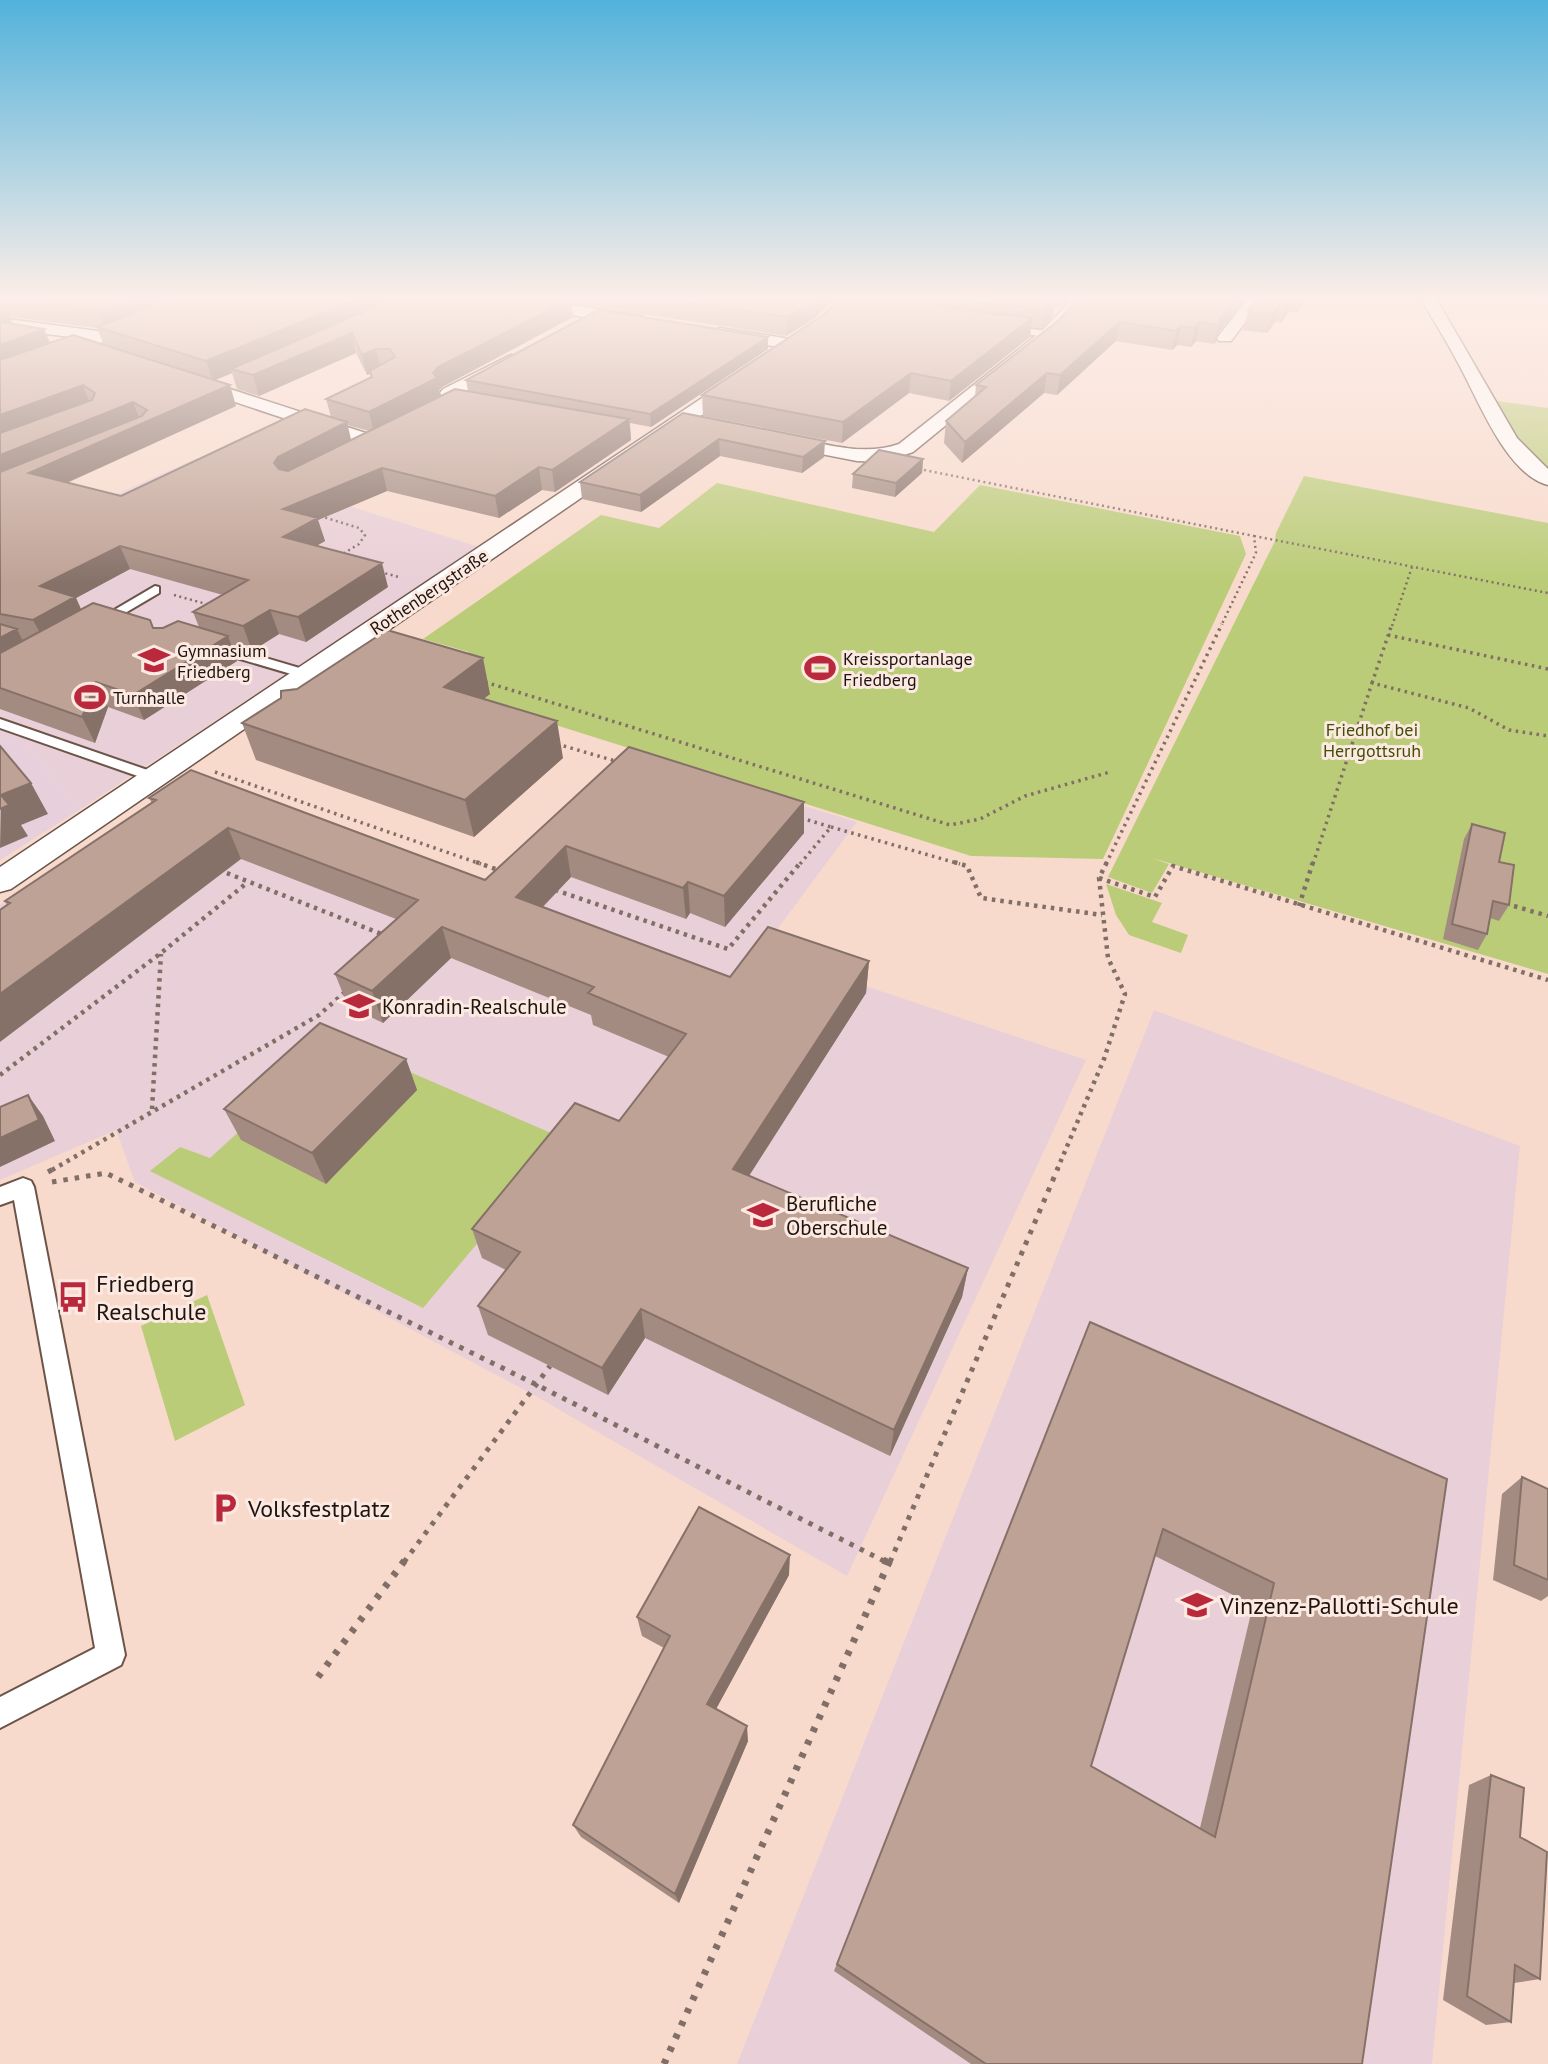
<svg xmlns="http://www.w3.org/2000/svg" width="1548" height="2064" viewBox="0 0 1548 2064" font-family="'PT Sans',sans-serif">
	<style>
		.commercial { fill: #e7d0db }
		.education { fill: #e9cfd7 }
		.green { fill: #bacc77 }
		.lines { fill: none; stroke-linecap: round; stroke-linejoin: round }
		.service-casing { stroke: #6d5449; stroke-width: 4 }
		.minor-casing { stroke: #6d5449; stroke-width: 3 }
		.path-far4 { stroke: #816e66; stroke-width: 2.5; stroke-dasharray: 2 3.5; stroke-linecap: butt }
		.path-far3 { stroke: #816e66; stroke-width: 3.5; stroke-dasharray: 2.5 4.5; stroke-linecap: butt }
		.path-far2 { stroke: #816e66; stroke-width: 4.5; stroke-dasharray: 3.5 5; stroke-linecap: butt }
		.path-far1 { stroke: #816e66; stroke-width: 5; stroke-dasharray: 4.5 7; stroke-linecap: butt }
		.path { stroke: #816e66; stroke-width: 7; stroke-dasharray: 5 9; stroke-linecap: butt }
		.service { fill: #fff; fill-rule: evenodd }
		.minor { fill: #fff; fill-rule: evenodd }
		.wall { fill: #a48b81; fill-rule: evenodd }
		.shaded-wall { fill: #867169 }
		.building { fill: #bfa296; stroke: #867169; stroke-width: 2; fill-rule: evenodd }
		.labels { text-anchor: middle; dominant-baseline: central; stroke-width: 6; stroke-linejoin: round; paint-order: stroke }
		.far-street-label { font-size: 18px; fill: #1e1410; stroke: #fceae2 }
		.far-poi-label { font-size: 18px; fill: #1e1410; stroke: #fceae2; text-anchor: start }
		.far-park-label { font-size: 18px; fill: #434e07; stroke: #fceae2 }
		.poi-label { font-size: 21px; fill: #1e1410; stroke: #fceae2; text-anchor: start }
		.near-poi-label { font-size: 24px; fill: #1e1410; stroke: #fceae2; text-anchor: start }
	</style>
	<rect width="100%" height="100%" fill="#f8dacd"/>
	<path class="commercial" d="M 16,736 L 81,809 L 0,860 L 0,742 Z"/>
	<path class="education" d="M 197,458 L 479,547 L 81,809 L 16,736 L 0,742 L 0,546 Z
		M 630,754 L 857,822 L 761,951 L 1086,1060 L 847,1576 L 532,1394 L 135,1182 L 116,1130 L 0,1180 L 0,905 L 60,864 L 189,777 L 486,887 Z
		M 1154,1010 L 1520,1146 L 1432,2064 L 737,2064 Z"/>
	<path class="green" d="M 1490,400 L 1548,408 L 1548,473 L 1525,455 Z
		M 1304,476 L 1548,523 L 1548,974 L 1152,858 L 1169,864 L 1152,893 L 1108,877 L 1275,541 L 1276,533 Z
		M 717,483 L 934,532 L 980,485 L 1240,536 L 1246,554 L 1103,859 L 971,856 L 426,684 L 469,652 L 423,639 L 601,515 L 659,528 Z
		M 1106,884 L 1162,903 L 1152,922 L 1188,935 L 1181,953 L 1129,935 L 1116,915 Z
		M 338,1041 L 565,1139 L 423,1308 L 150,1171 L 180,1147 L 210,1158 Z
		M 207,1295 L 245,1405 L 175,1441 L 141,1326 Z"/>
	<g class="lines">
		<defs>
			<path id="service" d="M 1004,326 L 1048,331 L 1052,334 L 1048,337 L 1001,331 Z
				M 155,586 L 159,587 L 159,593 L 103,626 L 98,627 L 92,623 Z
				M 208,641 L 313,672 L 315,675 L 308,679 L 203,648 L 201,645 Z
				M 0,719 L 159,774 L 162,777 L 154,782 L 149,780 L 0,728 Z
				M 23,1178 L 31,1181 L 34,1187 L 125,1655 L 121,1665 L 0,1728 L 0,1697 L 95,1648 L 14,1200 L 0,1205 L 0,1187 Z"/>
			<path id="minor" d="M 206,295 L 227,295 L 0,381 L 0,370 L 86,339 L 0,328 L 0,318 L 105,332 Z
				M 467,295 L 504,295 L 642,316 L 650,321 L 642,326 L 474,300 Z
				M 1076,295 L 1092,295 L 1054,337 L 913,452 L 884,462 L 857,461 L 775,445 L 765,439 L 775,433 C 814,441 860,458 899,444 L 1042,331 Z
				M 1251,295 L 1266,295 L 1231,341 L 1219,341 L 1217,338 Z
				M 1419,295 L 1434,295 L 1517,438 L 1548,469 L 1548,485 C 1505,474 1477,396 1457,361 C 1445,338 1431,317 1419,295 Z
				M 720,328 L 790,339 L 798,344 L 790,349 L 714,336 L 712,333 L 714,330 Z
				M 511,355 L 517,356 L 519,360 L 517,364 L 460,394 L 465,401 L 462,405 L 427,421 L 418,415 L 445,399 L 440,393 L 443,389 Z
				M 744,373 L 750,374 L 753,378 L 750,382 L 11,889 L 0,892 L 0,867 L 738,374 Z
				M 187,375 L 381,438 L 384,442 L 381,446 L 367,446 L 181,384 L 178,380 L 181,376 Z"/>
		</defs>
		<use href="#service" class="service-casing"/>
		<use href="#minor" class="minor-casing"/>
		<path class="path-far4" d="M 924,470 L 1254,536 L 1256,553 L 1221,626
			M 320,516 L 359,528 L 365,535 L 359,544 L 341,555
			M 1254,536 L 1548,593
			M 380,572 L 399,577
			M 174,595 L 210,605
			M 1392,626 L 1412,567"/>
		<path class="path-far3" d="M 1388,635 L 1548,669
			M 485,682 L 950,825 L 980,819 L 1025,796 L 1110,772
			M 1372,683 L 1392,624
			M 557,744 L 619,762
			M 215,772 L 481,864
			M 831,827 L 960,864
			M 800,864 L 831,827 L 801,818
			M 1106,864 L 1222,624
			M 1313,864 L 1372,683 L 1469,708 L 1509,730 L 1548,736"/>
		<path class="path-far2" d="M 476,862 L 501,871
			M 954,862 L 967,866 L 981,898 L 1102,915
			M 219,870 L 384,935
			M 1099,878 L 1155,897 L 1173,866 L 1548,980
			M 555,890 L 728,949 L 801,862
			M 1299,906 L 1313,862
			M 1514,906 L 1548,916
			M 0,1075 L 161,953 L 248,882
			M 152,1109 L 161,954
			M 52,1170 L 319,1015 L 345,992
			M 1057,1170 L 1104,1059 L 1125,994 L 1108,958 L 1099,878 L 1107,862"/>
		<path class="path-far1" d="M 48,1172 L 55,1168
			M 52,1182 L 106,1173 L 537,1385 L 886,1562
			M 404,1562 L 550,1366
			M 890,1562 L 1058,1168"/>
		<path class="path" d="M 883,1560 L 889,1563
			M 318,1677 L 405,1560
			M 664,2064 L 890,1560"/>
		<use href="#service" class="service"/>
		<use href="#minor" class="minor"/>
	</g>
	<path class="wall" d="M 0,295 L 839,295 L 815,318 L 786,336 L 571,303 L 573,317 L 442,387 L 439,390 L 441,396 L 468,391 L 466,380 L 768,337 L 768,349 L 651,427 L 630,423 L 631,440 L 555,492 L 542,490 L 499,518 L 387,491 L 318,520 L 325,541 L 316,546 L 388,587 L 306,642 L 279,634 L 252,651 L 231,645 L 237,661 L 144,720 L 108,707 L 95,743 L 0,709 ZM 10,317 L 97,328 L 104,345 L 50,343 L 44,329 L 12,323 ZM 356,353 L 367,375 L 370,374 L 371,377 L 326,399 L 331,417 L 121,496 L 67,483 L 236,406 L 215,380 L 232,373 L 237,389 L 259,396 ZM 347,425 L 369,431 L 351,440 ZM 130,569 L 223,595 L 193,612 L 199,627 L 153,628 L 150,620 L 81,609 L 76,598 Z
		M 844,295 L 1073,295 L 1061,307 L 1054,307 L 1053,316 L 1042,328 L 1031,327 L 1030,337 L 949,401 L 909,393 L 842,443 L 703,416 L 702,395 L 823,315 Z
		M 1082,295 L 1249,295 L 1219,332 L 1216,342 L 1214,344 L 1196,341 L 1191,347 L 1177,345 L 1172,350 L 1116,341 L 1057,395 L 1044,393 L 962,463 L 944,443 L 946,421 L 975,397 L 976,385 L 1059,320 Z
		M 1260,295 L 1318,295 L 1316,299 L 1306,298 L 1298,313 L 1289,311 L 1281,323 L 1275,322 L 1267,333 L 1243,330 L 1248,311 Z
		M 683,413 L 824,457 L 802,473 L 720,456 L 641,512 L 582,499 L 580,482 Z
		M 923,459 L 922,473 L 895,497 L 852,488 L 853,474 Z
		M 490,694 L 483,699 L 563,758 L 474,837 L 256,760 L 242,723 Z
		M 629,747 L 804,833 L 725,927 L 690,913 L 686,919 L 571,877 L 543,907 L 730,977 L 869,961 L 866,993 L 749,1176 L 968,1268 L 962,1297 L 890,1456 L 645,1338 L 608,1395 L 488,1335 L 478,1306 L 506,1270 L 482,1258 L 472,1229 L 619,1121 L 669,1057 L 593,1025 L 591,1015 L 451,958 L 383,1023 L 348,1006 L 335,974 L 396,919 L 241,859 L 7,905 L 5,901 L 152,803 L 149,798 L 485,880 Z
		M 1472,824 L 1499,862 L 1509,905 L 1499,921 L 1490,918 L 1487,934 L 1478,950 L 1443,939 L 1464,839 Z
		M 406,1059 L 417,1090 L 326,1184 L 241,1140 L 224,1109 Z
		M 1090,1322 L 1447,1479 L 1362,2064 L 971,2064 L 834,1971 ZM 1155,1556 L 1253,1605 L 1200,1828 L 1091,1766 Z
		M 1522,1477 L 1548,1580 L 1548,1596 L 1541,1601 L 1493,1580 L 1502,1494 Z
		M 789,1575 L 716,1709 L 748,1741 L 679,1903 L 581,1837 L 573,1825 L 664,1648 L 642,1636 L 637,1617 Z
		M 1491,1775 L 1520,1837 L 1540,1979 L 1514,1983 L 1511,2022 L 1486,2025 L 1443,2000 L 1469,1785 Z"/>
	<path class="shaded-wall" d="M 142,295 L 198,295 L 105,329 L 98,311 Z
		M 367,295 L 414,295 L 231,369 L 232,373 L 213,381 L 206,361 Z
		M 820,295 L 839,295 L 815,318 L 786,336 L 787,317 Z
		M 1063,295 L 1073,295 L 1061,307 Z
		M 1238,295 L 1249,295 L 1219,332 L 1216,342 L 1214,344 L 1220,318 Z
		M 1293,295 L 1289,311 L 1281,323 L 1286,305 Z
		M 1303,295 L 1306,295 L 1298,313 Z
		M 1056,297 L 1053,316 L 1042,328 L 1044,309 Z
		M 571,299 L 573,317 L 442,387 L 439,390 L 441,398 L 374,433 L 369,412 L 433,373 L 438,367 Z
		M 1280,304 L 1275,322 L 1267,333 L 1272,314 Z
		M 8,314 L 16,333 L 9,337 L 0,318 Z
		M 1032,318 L 1030,337 L 949,401 L 951,381 Z
		M 1120,322 L 1116,341 L 1057,395 L 1060,375 Z
		M 1200,322 L 1196,341 L 1191,347 L 1195,328 Z
		M 1181,326 L 1177,345 L 1172,350 L 1176,331 Z
		M 44,329 L 52,348 L 0,367 L 0,345 Z
		M 352,333 L 356,353 L 259,396 L 253,375 Z
		M 768,337 L 768,349 L 651,427 L 650,414 Z
		M 376,349 L 381,369 L 367,375 L 362,355 Z
		M 911,373 L 909,393 L 842,443 L 843,422 Z
		M 1047,373 L 1044,393 L 962,463 L 965,442 Z
		M 83,385 L 91,406 L 0,439 L 0,415 Z
		M 230,385 L 236,406 L 39,495 L 29,473 Z
		M 133,402 L 141,423 L 0,481 L 0,455 Z
		M 629,419 L 631,440 L 555,492 L 552,470 Z
		M 347,422 L 352,444 L 280,485 L 274,463 L 278,457 Z
		M 719,439 L 720,456 L 641,512 L 640,495 Z
		M 825,441 L 824,457 L 802,473 L 803,457 Z
		M 923,459 L 922,473 L 895,497 L 896,483 Z
		M 539,467 L 542,490 L 499,518 L 495,496 Z
		M 382,468 L 387,491 L 318,520 L 325,541 L 290,561 L 283,537 L 283,509 Z
		M 120,546 L 130,569 L 76,598 L 86,621 L 46,644 L 33,620 L 40,586 Z
		M 382,563 L 388,587 L 306,642 L 298,617 Z
		M 270,610 L 279,634 L 252,651 L 243,626 Z
		M 17,629 L 29,654 L 0,670 L 0,638 Z
		M 228,636 L 237,661 L 144,720 L 133,695 Z
		M 483,658 L 490,694 L 452,723 L 444,687 Z
		M 96,682 L 108,707 L 95,743 L 82,717 Z
		M 557,721 L 563,758 L 474,837 L 465,800 Z
		M 31,783 L 48,814 L 21,825 L 28,836 L 0,848 L 1,795 Z
		M 804,802 L 804,833 L 725,927 L 724,896 Z
		M 228,828 L 241,859 L 0,1042 L 0,994 Z
		M 566,846 L 571,877 L 522,928 L 516,897 Z
		M 688,882 L 690,913 L 686,919 L 683,888 Z
		M 442,927 L 451,958 L 383,1023 L 372,991 Z
		M 869,961 L 866,993 L 734,1199 L 733,1169 Z
		M 406,1059 L 417,1090 L 326,1184 L 312,1153 Z
		M 28,1095 L 43,1116 L 55,1141 L 0,1167 L 0,1138 Z
		M 968,1268 L 962,1297 L 890,1456 L 894,1430 Z
		M 641,1309 L 645,1338 L 608,1395 L 602,1368 Z
		M 790,1555 L 789,1575 L 710,1720 L 707,1704 Z
		M 747,1726 L 748,1741 L 679,1903 L 675,1894 Z"/>
	<path class="building" d="M 0,295 L 142,295 L 98,311 L 0,298 Z
		M 181,295 L 367,295 L 206,361 L 97,327 Z
		M 402,295 L 544,295 L 571,299 L 438,367 L 433,373 L 437,378 L 369,412 L 326,399 L 372,377 L 370,371 L 395,357 L 390,349 L 376,349 L 362,355 L 352,333 L 253,375 L 231,369 Z
		M 638,295 L 820,295 L 816,300 L 787,317 Z
		M 844,295 L 1035,295 L 1056,297 L 1044,309 L 927,298 L 931,306 L 1032,318 L 951,381 L 911,373 L 843,422 L 702,395 L 823,315 Z
		M 1082,295 L 1238,295 L 1220,318 L 1221,323 L 1218,325 L 1200,322 L 1195,328 L 1181,326 L 1176,331 L 1120,322 L 1060,375 L 1047,373 L 965,442 L 946,421 L 986,387 L 976,385 L 1059,320 Z
		M 1260,295 L 1293,295 L 1286,305 L 1280,304 L 1272,314 L 1248,311 Z
		M 598,310 L 768,337 L 650,414 L 466,380 Z
		M 0,313 L 8,314 L 0,318 L 2,322 L 44,329 L 0,345 Z
		M 73,335 L 230,385 L 29,473 L 121,496 L 305,409 L 347,422 L 278,457 L 274,463 L 279,469 L 288,471 L 455,389 L 629,419 L 552,470 L 539,467 L 495,496 L 382,468 L 283,509 L 318,518 L 283,537 L 382,563 L 298,617 L 270,610 L 243,626 L 193,612 L 248,580 L 120,546 L 40,586 L 75,597 L 33,620 L 0,614 L 0,472 L 142,416 L 147,410 L 133,402 L 0,455 L 0,433 L 92,400 L 95,393 L 83,385 L 0,415 L 0,360 Z
		M 683,413 L 825,441 L 803,457 L 719,439 L 640,495 L 580,482 Z
		M 879,450 L 923,459 L 896,483 L 853,474 Z
		M 93,603 L 150,620 L 153,628 L 163,628 L 178,621 L 228,636 L 133,695 L 96,682 L 82,717 L 0,688 L 0,653 Z
		M 0,624 L 17,629 L 0,638 Z
		M 387,630 L 483,658 L 444,687 L 557,721 L 465,800 L 242,723 L 281,698 L 281,691 L 297,689 Z
		M 0,746 L 31,783 L 1,795 L 9,805 L 0,809 Z
		M 629,747 L 804,802 L 724,896 L 688,882 L 683,888 L 566,846 L 516,897 L 730,977 L 768,927 L 869,961 L 733,1169 L 968,1268 L 894,1430 L 641,1309 L 602,1368 L 478,1306 L 520,1252 L 472,1229 L 575,1103 L 619,1121 L 686,1034 L 588,993 L 594,987 L 442,927 L 372,991 L 335,974 L 418,900 L 228,828 L 0,994 L 0,910 L 10,903 L 5,901 L 156,800 L 149,798 L 191,770 L 485,880 Z
		M 1472,824 L 1505,833 L 1499,862 L 1514,865 L 1509,905 L 1493,901 L 1487,934 L 1452,924 Z
		M 320,1023 L 406,1059 L 312,1153 L 224,1109 Z
		M 28,1095 L 39,1120 L 0,1138 L 0,1107 Z
		M 1090,1322 L 1447,1479 L 1362,2064 L 986,2064 L 837,1964 ZM 1163,1529 L 1274,1583 L 1215,1837 L 1091,1766 Z
		M 1522,1477 L 1548,1489 L 1548,1580 L 1514,1565 Z
		M 699,1507 L 790,1555 L 707,1704 L 747,1726 L 675,1894 L 573,1825 L 670,1636 L 637,1617 Z
		M 1491,1775 L 1524,1788 L 1520,1837 L 1547,1852 L 1540,1979 L 1515,1965 L 1511,2022 L 1467,1996 Z"/>
	<linearGradient id="sky" x2="0" y2="1"><stop stop-color="#52b2db"/><stop offset="0.51" stop-color="#fceee8"/><stop offset="1" stop-color="#fceee8" stop-opacity="0"/></linearGradient>
	<rect width="1548" height="584" fill="url(#sky)"/>
	<defs>
		<symbol id="school-bare" viewBox="-9 -9 18 18"><path d="M0-5L7-2L0 1L-7-2ZM-4 1L0 2.5L4 1V4Q0 6-4 4Z" fill="#ba283c" stroke="#fceae2" stroke-width="2.5" paint-order="stroke"/></symbol>
		<symbol id="stadium-bare" viewBox="-9 -9 18 18"><path d="M0-5a6.5 5 0 1 0 0 10a6.5 5 0 1 0 0-10ZM-3.5-1.8h7v3.6h-7Z" fill="#ba283c" stroke="#fceae2" stroke-width="2.5" paint-order="stroke"/></symbol>
		<symbol id="bus-bare" viewBox="-9 -9 18 18"><path d="M-5-6H5V4H4V6H2V4H-2V6H-4V4H-5ZM-3.5-4V0h7V-4ZM-3.5 1.2v1.5H-2V1.2ZM2 1.2v1.5H3.5V1.2Z" fill="#ba283c" stroke="#fceae2" stroke-width="2.5" paint-order="stroke"/></symbol>
		<symbol id="parking-bare" viewBox="-9 -9 18 18"><path d="M-3.5-5.5H1a3.5 3.5 0 0 1 0 7H-1V5.5H-3.5ZM-1-3.4V-.6H.8a1.4 1.4 0 0 0 0-2.8Z" fill="#ba283c" stroke="#fceae2" stroke-width="2.5" paint-order="stroke"/></symbol>
	</defs>
	<g fill-rule="evenodd">
		<use href="#school-bare" x="132" y="638" width="44" height="44"/>
		<use href="#stadium-bare" x="798" y="646" width="44" height="44"/>
		<use href="#stadium-bare" x="68" y="675" width="44" height="44"/>
		<use href="#school-bare" x="337" y="984" width="44" height="44"/>
		<use href="#school-bare" x="741" y="1193" width="44" height="44"/>
		<use href="#bus-bare" x="51" y="1275" width="44" height="44"/>
		<use href="#parking-bare" x="203" y="1486" width="44" height="44"/>
		<use href="#school-bare" x="1175" y="1583" width="44" height="44"/>
	</g>
	<g class="labels">
		<g class="far-street-label">
			<text transform="translate(429 592) rotate(-34)">Rothenbergstraße</text>
		</g>
		<g class="far-poi-label">
			<text x="177" y="650">Gymnasium<tspan x="177" dy="21">Friedberg</tspan></text>
			<text x="843" y="658">Kreissportanlage<tspan x="843" dy="21">Friedberg</tspan></text>
			<text x="113" y="697">Turnhalle</text>
		</g>
		<g class="far-park-label">
			<text x="1372" y="729">Friedhof bei<tspan x="1372" dy="21">Herrgottsruh</tspan></text>
		</g>
		<g class="poi-label">
			<text x="382" y="1006">Konradin-Realschule</text>
			<text x="786" y="1203">Berufliche<tspan x="786" dy="24">Oberschule</tspan></text>
		</g>
		<g class="near-poi-label">
			<text x="96" y="1283">Friedberg<tspan x="96" dy="28">Realschule</tspan></text>
			<text x="248" y="1508">Volksfestplatz</text>
			<text x="1220" y="1605">Vinzenz-Pallotti-Schule</text>
		</g>
	</g>
</svg>
